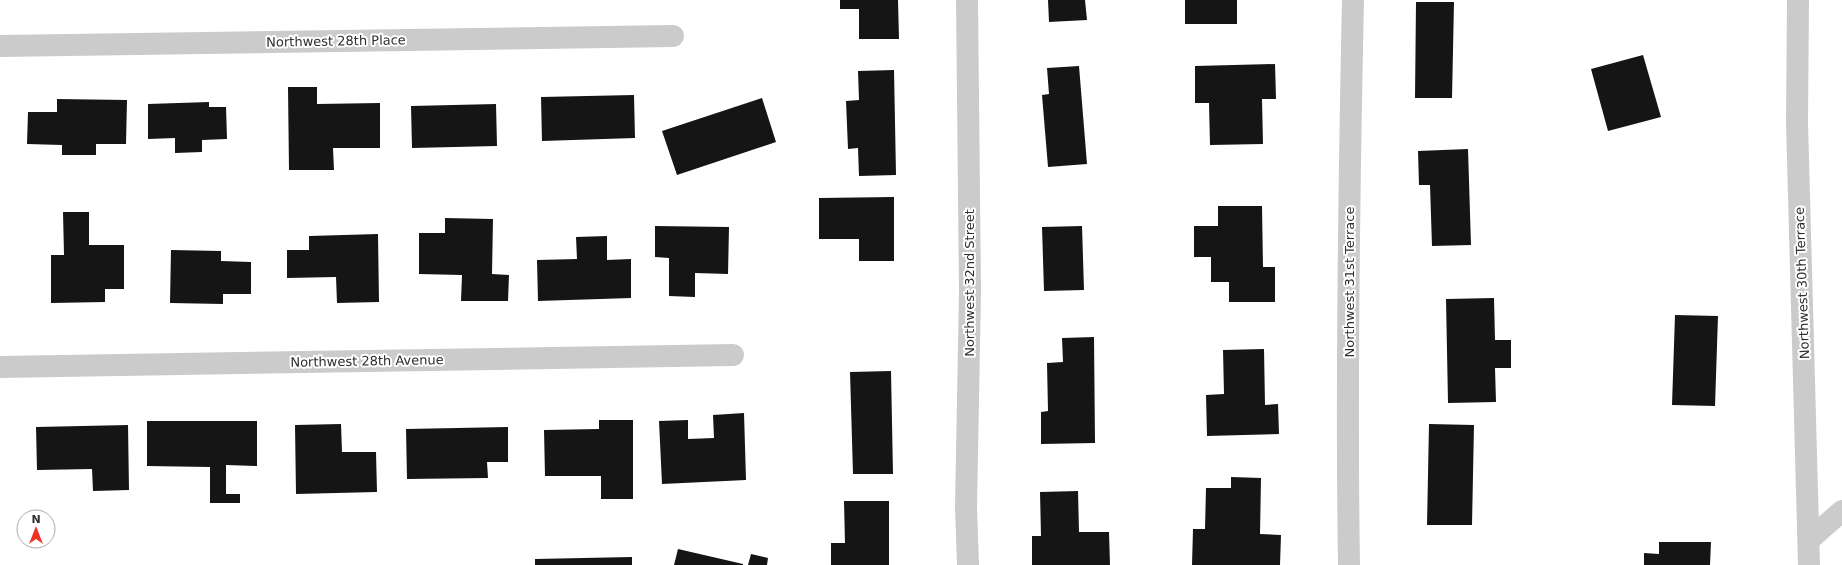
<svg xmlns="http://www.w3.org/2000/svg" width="1842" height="565" viewBox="0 0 1842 565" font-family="'DejaVu Sans',sans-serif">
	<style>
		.building { fill: #151515 }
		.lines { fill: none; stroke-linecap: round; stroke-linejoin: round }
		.minor { stroke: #cbcbcb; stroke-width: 22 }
		.labels { text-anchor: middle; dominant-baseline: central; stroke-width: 4; stroke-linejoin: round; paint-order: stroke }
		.street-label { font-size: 13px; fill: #2e2e2e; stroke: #fff }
	</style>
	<rect width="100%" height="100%" fill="#fff"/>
	<path class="building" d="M 840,0 L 898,0 L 899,39 L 859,39 L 859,9 L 840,9 Z
		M 1048,0 L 1085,0 L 1087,20 L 1049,22 Z
		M 1185,0 L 1237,0 L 1237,24 L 1185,24 Z
		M 1416,2 L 1454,2 L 1452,98 L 1415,98 Z
		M 1643,55 L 1661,117 L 1608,131 L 1591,69 Z
		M 1275,64 L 1276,99 L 1262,99 L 1263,144 L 1210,145 L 1209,103 L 1195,103 L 1195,66 Z
		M 1079,66 L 1087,164 L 1048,167 L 1042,95 L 1049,94 L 1047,68 Z
		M 894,70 L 896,175 L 859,176 L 858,148 L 848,149 L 846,101 L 859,100 L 858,71 Z
		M 288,87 L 317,87 L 317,104 L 380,103 L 380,148 L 333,148 L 334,170 L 289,170 Z
		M 634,95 L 635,138 L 542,141 L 541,97 Z
		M 762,98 L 776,142 L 677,175 L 662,131 Z
		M 57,99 L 127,100 L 126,144 L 96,144 L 96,155 L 62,155 L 62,145 L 27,144 L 28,112 L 57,112 Z
		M 209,102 L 209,107 L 226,107 L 227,139 L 202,140 L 202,152 L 175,153 L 175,138 L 148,139 L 148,104 Z
		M 496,104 L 497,146 L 412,148 L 411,106 Z
		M 1468,149 L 1471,245 L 1432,246 L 1430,185 L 1419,185 L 1418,151 Z
		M 894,197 L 894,261 L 859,261 L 859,239 L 819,239 L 819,198 Z
		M 1218,206 L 1262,206 L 1263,267 L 1275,267 L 1275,302 L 1229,302 L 1229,282 L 1211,282 L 1211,257 L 1194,257 L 1194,226 L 1218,226 Z
		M 63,212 L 89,212 L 89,245 L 124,245 L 124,289 L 105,289 L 105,302 L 51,303 L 51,255 L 64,255 Z
		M 445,218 L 493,219 L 492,274 L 509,275 L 508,301 L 461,301 L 462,275 L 419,274 L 419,233 L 445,233 Z
		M 655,226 L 729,227 L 728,274 L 695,273 L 695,297 L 669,296 L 669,258 L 655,257 Z
		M 1082,226 L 1084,290 L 1044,291 L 1042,227 Z
		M 378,234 L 379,302 L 337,303 L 336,277 L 287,278 L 287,250 L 309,250 L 309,236 Z
		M 607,236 L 607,260 L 631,259 L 631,298 L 538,301 L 537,260 L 577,259 L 576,237 Z
		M 171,250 L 221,251 L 221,261 L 251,262 L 251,294 L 223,294 L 223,304 L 170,303 Z
		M 1494,298 L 1495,340 L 1511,340 L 1511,368 L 1495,368 L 1496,402 L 1448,403 L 1446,299 Z
		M 1675,315 L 1718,316 L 1715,406 L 1672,405 Z
		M 1094,337 L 1095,443 L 1041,444 L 1041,412 L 1048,411 L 1047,363 L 1063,362 L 1062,338 Z
		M 1264,349 L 1265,405 L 1278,404 L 1279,434 L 1207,436 L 1206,395 L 1224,394 L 1223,350 Z
		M 891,371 L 893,474 L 853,474 L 850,372 Z
		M 744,413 L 746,480 L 662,484 L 659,421 L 688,420 L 688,439 L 714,438 L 713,415 Z
		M 599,420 L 633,420 L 633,499 L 601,499 L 601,476 L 545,476 L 544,430 L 599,429 Z
		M 147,421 L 257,421 L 257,466 L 226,465 L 226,494 L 240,494 L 240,503 L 210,503 L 210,467 L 147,466 Z
		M 341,424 L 342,452 L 376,452 L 377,492 L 296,494 L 295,425 Z
		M 1429,424 L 1474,425 L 1472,525 L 1427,525 Z
		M 128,425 L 129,490 L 93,491 L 92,469 L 37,470 L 36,427 Z
		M 508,427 L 508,462 L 487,462 L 488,478 L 407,479 L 406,429 Z
		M 1231,477 L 1261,478 L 1260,534 L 1281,535 L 1280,565 L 1192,565 L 1193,529 L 1205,529 L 1206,488 L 1231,488 Z
		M 1078,491 L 1079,532 L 1109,532 L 1110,565 L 1032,565 L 1032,536 L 1041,536 L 1040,492 Z
		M 844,501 L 889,501 L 889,565 L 831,565 L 831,543 L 845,543 Z
		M 1659,542 L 1711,542 L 1710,565 L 1644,565 L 1644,553 L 1659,554 Z
		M 678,549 L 743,564 L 743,565 L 674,565 Z
		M 751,554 L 768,558 L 767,565 L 748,565 Z
		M 632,557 L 632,565 L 535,565 L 535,559 Z"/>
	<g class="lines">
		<path class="minor" d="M 967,0 L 970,291 L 966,507 L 968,565
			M 1798,0 L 1797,122 L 1809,565
			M 0,46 L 673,36
			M 0,367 L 733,355
			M 1810,539 L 1842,511
			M 1349,565 C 1346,377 1349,188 1353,0"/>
	</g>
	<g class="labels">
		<g class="street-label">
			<text transform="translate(336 41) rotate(-1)">Northwest 28th Place</text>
			<text transform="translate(1349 282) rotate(-90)">Northwest 31st Terrace</text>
			<text transform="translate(969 283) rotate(-90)">Northwest 32nd Street</text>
			<text transform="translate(1802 283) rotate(-92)">Northwest 30th Terrace</text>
			<text transform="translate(367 361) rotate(-1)">Northwest 28th Avenue</text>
		</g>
	</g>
	<g transform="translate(36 529)"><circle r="19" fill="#ffffff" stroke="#ababab"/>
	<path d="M0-3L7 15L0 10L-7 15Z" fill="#ef3126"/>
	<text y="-6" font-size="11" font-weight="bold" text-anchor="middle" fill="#2e2e2e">N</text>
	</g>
</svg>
